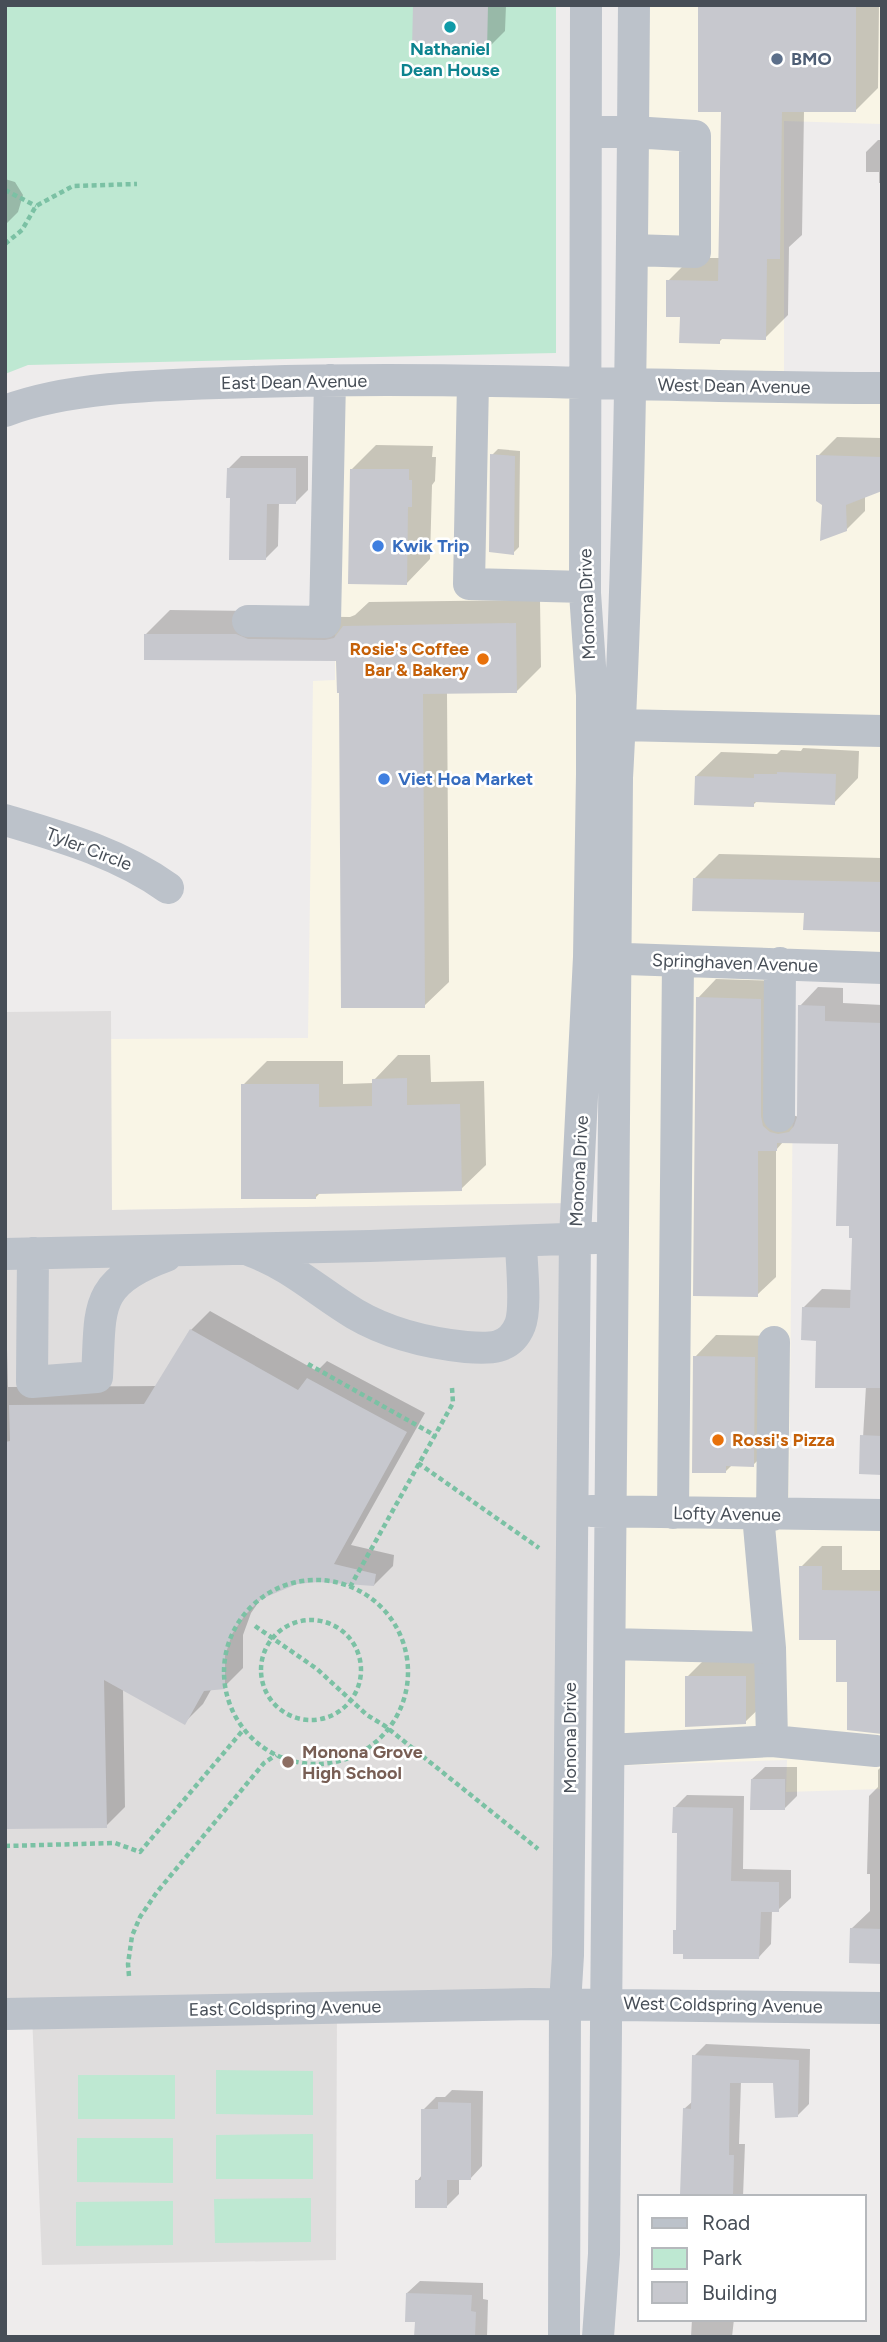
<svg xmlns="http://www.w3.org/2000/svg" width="887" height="2342" viewBox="0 0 887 2342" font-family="Figtree,sans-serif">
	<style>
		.commercial { fill: #f9f5e6 }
		.education { fill: #dfdddd }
		.green { fill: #bee8d2 }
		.shadow { fill: #0003 }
		.building { fill: #c7c8ce }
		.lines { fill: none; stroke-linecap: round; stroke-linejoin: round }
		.path { stroke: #7bc1a4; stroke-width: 4.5; stroke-dasharray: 5 3.5; stroke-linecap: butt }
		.minor { stroke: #bcc2ca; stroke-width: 32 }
		.culture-dot { fill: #0f9aa8; stroke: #fff; stroke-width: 2.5 }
		.service-dot { fill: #5c6f8a; stroke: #fff; stroke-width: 2.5 }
		.shop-dot { fill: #3f7fe0; stroke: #fff; stroke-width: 2.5 }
		.food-dot { fill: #e8710a; stroke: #fff; stroke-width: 2.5 }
		.education-dot { fill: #8d6e63; stroke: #fff; stroke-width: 2.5 }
		.labels { text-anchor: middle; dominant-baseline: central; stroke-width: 5; stroke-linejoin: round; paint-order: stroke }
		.culture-label { font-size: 18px; font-weight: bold; fill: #0d838f; stroke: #fff }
		.service-label { font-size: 18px; font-weight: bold; fill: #4e5e75; stroke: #fff; text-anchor: start }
		.street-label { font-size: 18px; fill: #474e57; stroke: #fff }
		.shop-label { font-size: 18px; font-weight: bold; fill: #366cbe; stroke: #fff; text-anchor: start }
		.food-label { font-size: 18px; font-weight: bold; fill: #c56008; stroke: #fff; text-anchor: end }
		.education-label { font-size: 18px; font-weight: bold; fill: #785e54; stroke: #fff; text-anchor: start }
	</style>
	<rect width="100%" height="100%" fill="#eeecec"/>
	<path class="commercial" d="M 634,5 L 882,5 L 882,124 L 784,121 L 784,387 L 882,388 L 882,968 L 794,964 L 789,1514 L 882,1515 L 882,1789 L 786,1792 L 787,1760 L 609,1766 Z
		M 335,380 L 585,384 L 578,1203 L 111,1210 L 110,1039 L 308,1038 L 313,681 L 335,680 Z"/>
	<path class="education" d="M 111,1011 L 112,1210 L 578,1203 L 565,2004 L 337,2007 L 336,2260 L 42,2265 L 32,2013 L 5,2014 L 5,1012 Z"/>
	<path class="green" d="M 5,5 L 556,5 L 556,353 L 28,365 L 5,374 Z
		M 216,2070 L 313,2071 L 313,2115 L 216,2114 Z
		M 78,2075 L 175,2075 L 175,2119 L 78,2119 Z
		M 313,2134 L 313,2179 L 216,2179 L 216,2135 Z
		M 77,2138 L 173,2138 L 173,2183 L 77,2182 Z
		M 311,2198 L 311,2242 L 215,2243 L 214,2199 Z
		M 173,2201 L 173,2245 L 76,2246 L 76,2202 Z"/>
	<path class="shadow" d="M 415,5 L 506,5 L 505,31 L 486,50 Z
		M 700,5 L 879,5 L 878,88 L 855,111 L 804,111 L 802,235 L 789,247 L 788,315 L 765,338 L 724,337 L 719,342 L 681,316 L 668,281 L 691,258 L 721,258 L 723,110 Z
		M 878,140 L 882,140 L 882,183 L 879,183 L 879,172 L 866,172 L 866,152 Z
		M 5,179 L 15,182 L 23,195 L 18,212 L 5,225 Z
		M 837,437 L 882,438 L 882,489 L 865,496 L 865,511 L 846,530 L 823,504 L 818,456 Z
		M 376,445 L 433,446 L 432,457 L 436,457 L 435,481 L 432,485 L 430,559 L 406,584 L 352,469 Z
		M 498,449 L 520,451 L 519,547 L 513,553 L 492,455 Z
		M 241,456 L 308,456 L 308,490 L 295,503 L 279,502 L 278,546 L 265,559 L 232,496 L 229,468 Z
		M 540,600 L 541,667 L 517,691 L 447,692 L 449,982 L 424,1006 L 341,692 L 338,659 L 146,634 L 170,610 L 261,611 L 273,616 L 350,617 L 355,615 L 369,602 Z
		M 803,748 L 859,751 L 858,778 L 834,803 L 758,800 L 753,805 L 696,776 L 721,752 L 777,754 L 781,750 L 801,751 Z
		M 719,854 L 882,858 L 882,930 L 805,912 L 695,878 Z
		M 716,979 L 779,981 L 789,1114 L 799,1117 L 800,1006 L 818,987 L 843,988 L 843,1003 L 882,1005 L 882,1473 L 861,1472 L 866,1386 L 817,1339 L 804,1307 L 822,1289 L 852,1290 L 853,1236 L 839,1142 L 783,1142 L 776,1150 L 776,1277 L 757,1295 L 698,998 Z
		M 398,1055 L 430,1055 L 431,1082 L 484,1081 L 486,1165 L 461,1189 L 321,1192 L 316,1197 L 243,1085 L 267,1061 L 343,1061 L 343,1084 L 374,1083 L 374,1080 Z
		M 5,1273 L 8,1387 L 157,1386 L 191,1330 L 210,1311 L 317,1371 L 327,1361 L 425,1413 L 351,1545 L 394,1555 L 393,1566 L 374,1585 L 318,1580 L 296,1582 L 262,1597 L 251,1613 L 243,1635 L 243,1668 L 224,1687 L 212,1688 L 203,1704 L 184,1723 L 123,1689 L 125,1807 L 106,1826 L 5,1827 Z
		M 716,1335 L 776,1336 L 775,1444 L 753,1465 L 732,1465 L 725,1472 L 695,1357 Z
		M 822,1546 L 842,1546 L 842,1570 L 882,1570 L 882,1732 L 849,1680 L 838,1639 L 801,1567 Z
		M 712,1652 L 770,1652 L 770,1698 L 745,1722 L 687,1677 Z
		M 882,1766 L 882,1962 L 851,1929 L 870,1911 L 870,1874 L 867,1874 L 869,1796 L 878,1787 L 878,1770 Z
		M 765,1767 L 797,1767 L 797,1796 L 784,1809 L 752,1779 Z
		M 687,1795 L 744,1796 L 743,1869 L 791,1870 L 791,1898 L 778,1910 L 772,1910 L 771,1944 L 759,1957 L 677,1929 L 678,1831 L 674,1808 Z
		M 706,2044 L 810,2049 L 809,2104 L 797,2116 L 775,2081 L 741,2081 L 739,2144 L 745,2144 L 743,2197 L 688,2197 L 684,2109 L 693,2101 L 694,2056 Z
		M 452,2090 L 483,2091 L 482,2166 L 470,2179 L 459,2178 L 459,2194 L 446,2207 L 417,2181 L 422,2175 L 423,2110 L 436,2097 L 445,2097 Z
		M 420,2281 L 483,2283 L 483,2299 L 488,2300 L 487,2337 L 416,2337 L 417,2320 L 407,2293 Z
		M 692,2319 L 734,2319 L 732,2337 L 691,2337 Z"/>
	<path class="building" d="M 413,5 L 488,5 L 487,51 L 412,49 Z
		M 698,5 L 856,5 L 856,112 L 782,112 L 780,259 L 767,259 L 766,340 L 720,339 L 720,344 L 679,343 L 680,317 L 666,317 L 666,280 L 718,281 L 721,112 L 698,112 Z
		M 490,454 L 515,456 L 514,555 L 489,552 Z
		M 816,455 L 882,457 L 882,491 L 846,505 L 847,531 L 820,541 L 822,505 L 816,501 Z
		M 227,468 L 296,468 L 296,504 L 267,504 L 266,560 L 229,560 L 230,498 L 226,498 Z
		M 350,469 L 409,469 L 409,480 L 412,480 L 412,507 L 408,507 L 407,585 L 348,584 Z
		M 516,623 L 517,693 L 423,694 L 425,1008 L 341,1008 L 339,693 L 337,693 L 336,661 L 144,660 L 144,634 L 236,634 L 248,639 L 325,640 L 334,638 L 343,626 Z
		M 777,772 L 836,774 L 835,805 L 754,802 L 754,807 L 694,805 L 695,776 L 754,778 L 754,774 L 777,774 Z
		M 693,878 L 882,882 L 882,932 L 803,930 L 804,913 L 692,911 Z
		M 696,997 L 761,999 L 761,1116 L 763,1126 L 770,1132 L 778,1134 L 789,1132 L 794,1126 L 797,1117 L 798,1005 L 825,1006 L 825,1021 L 882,1023 L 882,1388 L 815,1388 L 816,1341 L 801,1340 L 802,1307 L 850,1308 L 852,1238 L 849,1238 L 849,1226 L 836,1226 L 838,1144 L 777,1143 L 777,1151 L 758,1151 L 758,1297 L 693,1296 Z
		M 407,1078 L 407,1105 L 460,1104 L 462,1191 L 316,1194 L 316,1199 L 241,1199 L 241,1084 L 319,1084 L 319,1107 L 372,1106 L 372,1079 Z
		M 190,1329 L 298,1390 L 307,1378 L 407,1432 L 334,1564 L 376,1574 L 374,1586 L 318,1582 L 297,1584 L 261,1599 L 245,1615 L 232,1634 L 225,1656 L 225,1689 L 204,1691 L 185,1725 L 104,1680 L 107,1828 L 5,1829 L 5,1442 L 10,1441 L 9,1405 L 144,1404 Z
		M 693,1356 L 755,1357 L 754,1467 L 726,1466 L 726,1473 L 692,1473 Z
		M 860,1435 L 882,1436 L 882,1475 L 859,1474 Z
		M 799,1566 L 822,1566 L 822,1590 L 882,1591 L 882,1734 L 847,1730 L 847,1682 L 836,1682 L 836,1640 L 799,1640 Z
		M 685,1676 L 746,1676 L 746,1724 L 685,1727 Z
		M 751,1779 L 785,1779 L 785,1810 L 750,1810 Z
		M 673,1807 L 733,1808 L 731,1881 L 779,1882 L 779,1912 L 761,1912 L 759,1959 L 683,1959 L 683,1954 L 673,1954 L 673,1930 L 676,1930 L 677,1833 L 672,1833 Z
		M 850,1928 L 882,1929 L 882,1964 L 849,1963 Z
		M 692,2055 L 799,2060 L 798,2117 L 775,2118 L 773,2083 L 730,2083 L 729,2155 L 734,2155 L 733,2196 L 680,2195 L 683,2108 L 691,2109 Z
		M 438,2102 L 471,2103 L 471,2180 L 447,2180 L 447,2208 L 415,2208 L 415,2180 L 421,2180 L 421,2109 L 438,2109 Z
		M 406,2293 L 472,2295 L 471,2311 L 476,2312 L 475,2337 L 414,2337 L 415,2322 L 405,2322 Z"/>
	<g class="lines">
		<path class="path" d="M 5,190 L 36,206
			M 5,244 L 22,230 L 36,206 L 73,186 L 137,184
			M 308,1364 L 436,1436
			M 418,1463 L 539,1548
			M224 1672a92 92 0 1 1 184 0a92 92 0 1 1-184 0Z
			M 350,1587 L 453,1403 L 452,1388
			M261 1670a50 50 0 1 1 100 0a50 50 0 1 1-100 0Z
			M 255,1626 L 317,1669 L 367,1715 L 385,1726 L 538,1849
			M 5,1846 L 115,1843 L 140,1852 L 244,1729
			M 129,1976 L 128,1964 L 132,1936 L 140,1917 L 157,1892 L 264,1763 L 276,1755"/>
		<path class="minor" d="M 586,132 L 633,132 L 695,136 L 695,252 L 632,250
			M 473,382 L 469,584 L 585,587
			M 5,411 C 76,384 176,385 252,382 C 461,375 672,388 882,388
			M 248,621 L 325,622 L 330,380
			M 620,725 L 882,731
			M 5,820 C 62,837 119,853 168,888
			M 597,958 L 882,968
			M 779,1116 L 780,963
			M 251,1251 C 290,1265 320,1293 355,1314 C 389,1334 428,1343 466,1347 C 489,1349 510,1350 520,1325 C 527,1307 521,1262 521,1241
			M 33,1253 L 32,1382 L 97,1377 C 101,1308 92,1283 166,1256
			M 5,1254 L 370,1246 L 595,1238
			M 591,1511 L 882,1515
			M 673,1513 L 678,961
			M 758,1515 L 770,1648
			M 772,1515 L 774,1342
			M 610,1644 L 770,1648 L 772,1741
			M 609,1750 L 772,1741 L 876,1751
			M 5,2014 L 532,2004 L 882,2008
			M 564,2337 L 565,2004 L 568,1955 L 575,1237 L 589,957 L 592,774 L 592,695 L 585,593 L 586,5
			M 598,2337 L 604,2254 L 617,778 C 631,520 632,263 634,5"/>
	</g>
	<circle class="culture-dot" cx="450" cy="27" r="7"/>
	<circle class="service-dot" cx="777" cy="59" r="7"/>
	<g class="shop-dot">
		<circle cx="378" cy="546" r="7"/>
		<circle cx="384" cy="779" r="7"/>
	</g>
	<g class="food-dot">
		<circle cx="483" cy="659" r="7"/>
		<circle cx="718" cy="1440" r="7"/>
	</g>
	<circle class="education-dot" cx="288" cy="1762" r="7"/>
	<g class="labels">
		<g class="culture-label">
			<text x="450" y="49">Nathaniel<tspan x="450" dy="21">Dean House</tspan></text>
		</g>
		<g class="service-label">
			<text x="791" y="59">BMO</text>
		</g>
		<g class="street-label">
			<text transform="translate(294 382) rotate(-1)">East Dean Avenue</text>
			<text transform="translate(734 386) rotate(1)">West Dean Avenue</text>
			<text transform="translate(587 604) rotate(-92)">Monona Drive</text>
			<text transform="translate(89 849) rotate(21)">Tyler Circle</text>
			<text transform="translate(735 963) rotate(2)">Springhaven Avenue</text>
			<text transform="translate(579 1171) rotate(-87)">Monona Drive</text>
			<text transform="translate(727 1514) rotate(1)">Lofty Avenue</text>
			<text transform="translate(570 1738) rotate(-90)">Monona Drive</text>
			<text transform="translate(723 2005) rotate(1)">West Coldspring Avenue</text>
			<text transform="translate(285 2008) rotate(-1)">East Coldspring Avenue</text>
		</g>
		<g class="shop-label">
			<text x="392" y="546">Kwik Trip</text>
			<text x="398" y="779">Viet Hoa Market</text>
		</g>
		<g class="food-label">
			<text x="469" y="649">Rosie's Coffee<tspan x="469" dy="21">Bar &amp; Bakery</tspan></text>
			<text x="732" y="1440" text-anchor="start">Rossi's Pizza</text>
		</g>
		<g class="education-label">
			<text x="302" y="1752">Monona Grove<tspan x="302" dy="21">High School</tspan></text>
		</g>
	</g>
	<rect width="887" height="2342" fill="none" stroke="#474e57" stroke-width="14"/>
	<rect x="638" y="2195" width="228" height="126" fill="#ffffff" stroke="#b5b8bc" stroke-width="2"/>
	<rect x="652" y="2218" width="35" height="10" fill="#bcc2ca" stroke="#b5b8bc" stroke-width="2"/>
	<text x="702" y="2230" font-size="21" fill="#474e57">Road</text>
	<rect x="652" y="2248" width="35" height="21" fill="#bee8d2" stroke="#b5b8bc" stroke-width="2"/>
	<text x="702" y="2265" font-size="21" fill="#474e57">Park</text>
	<rect x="652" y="2282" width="35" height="21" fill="#c7c8ce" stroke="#b5b8bc" stroke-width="2"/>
	<text x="702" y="2300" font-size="21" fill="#474e57">Building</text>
</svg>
